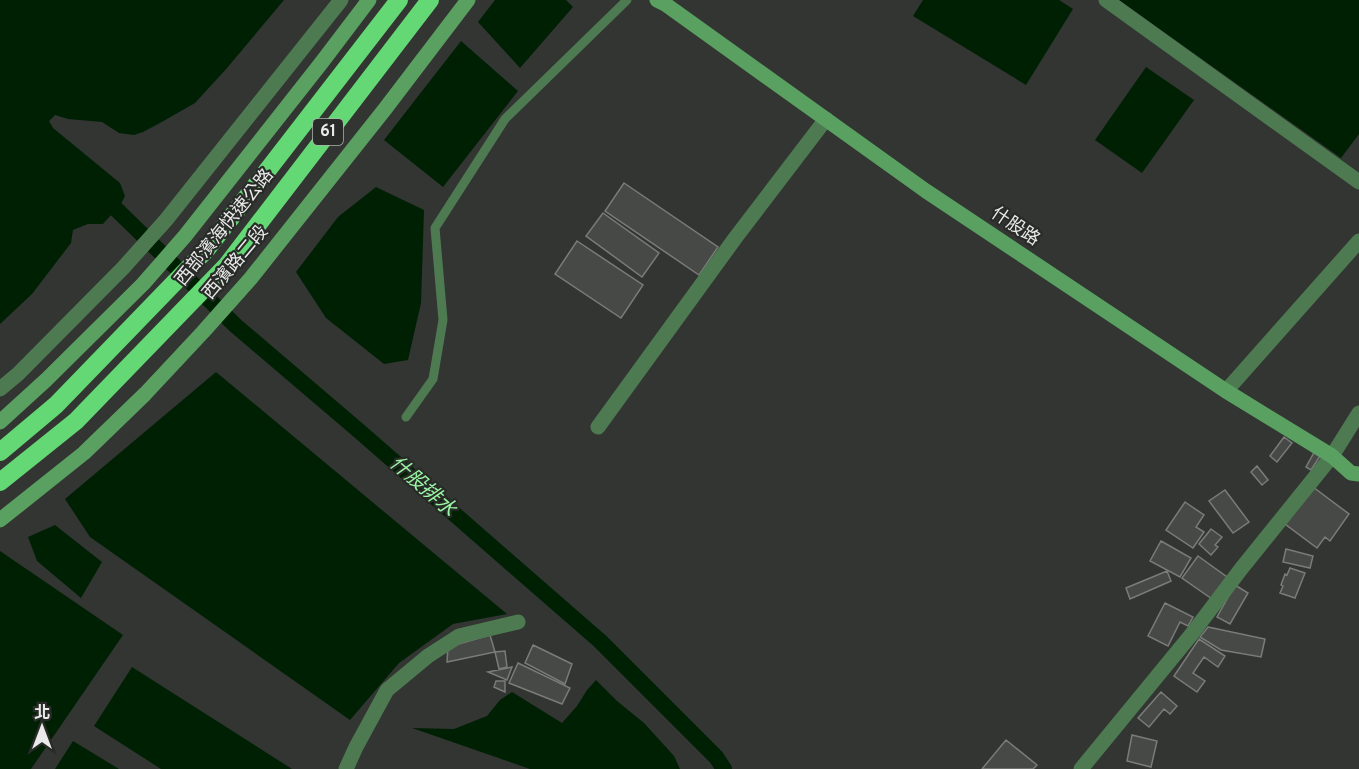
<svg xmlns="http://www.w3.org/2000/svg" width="1359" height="769" viewBox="0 0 1359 769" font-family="Overpass,'Noto Sans TC',sans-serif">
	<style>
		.water { fill: #002004 }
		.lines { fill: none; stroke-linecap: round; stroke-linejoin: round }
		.canal { stroke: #002004; stroke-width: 16 }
		.building { fill: #474947; stroke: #797c79; stroke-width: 1.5 }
		.lane { stroke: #4e7a52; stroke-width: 9 }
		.street { stroke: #4e7a52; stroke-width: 15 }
		.secondary { stroke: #59a061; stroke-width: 15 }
		.highway { stroke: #64d875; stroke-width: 18 }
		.labels { text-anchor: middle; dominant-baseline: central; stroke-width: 4.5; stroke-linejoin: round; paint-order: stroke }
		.shield { fill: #282b28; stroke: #afb1af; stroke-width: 1.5 }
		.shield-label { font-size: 16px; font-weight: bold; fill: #e9eae9 }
		.street-label { font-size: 18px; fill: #e9eae9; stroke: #282b28 }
		.water-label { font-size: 20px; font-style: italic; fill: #9bf7a4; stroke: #282b28 }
	</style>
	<rect width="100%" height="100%" fill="#323532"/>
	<path class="water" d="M 0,0 L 284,0 L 227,68 L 195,103 L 160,123 L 143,132 L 134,135 L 119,133 L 102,122 L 68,119 L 55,115 L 49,121 L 53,128 L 120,183 L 125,196 L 121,204 L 103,224 L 88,224 L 73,230 L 71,243 L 32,294 L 0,324 Z
		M 495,0 L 566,0 L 573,7 L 520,68 L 478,22 Z
		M 923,0 L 1059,0 L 1073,9 L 1026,85 L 913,16 Z
		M 1119,0 L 1359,0 L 1359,134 L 1341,158 Z
		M 461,41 L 518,91 L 443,187 L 384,140 Z
		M 1146,67 L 1194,100 L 1142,173 L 1095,140 Z
		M 376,187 L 424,210 L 421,303 L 408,360 L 384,364 L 326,318 L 296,272 L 338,217 Z
		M 216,372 L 507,614 L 453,624 L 399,663 L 350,720 L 90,537 L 65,499 Z
		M 55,525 L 102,562 L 81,598 L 37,561 L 28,537 Z
		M 0,551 L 123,635 L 31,769 L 0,769 Z
		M 132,667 L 292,769 L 161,769 L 94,726 Z
		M 596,680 L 617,701 L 644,723 L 674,756 L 680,769 L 530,769 L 412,728 L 454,729 L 487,716 L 500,700 L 512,692 L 562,723 L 577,706 L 587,690 Z
		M 73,741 L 119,769 L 55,769 Z"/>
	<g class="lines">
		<path class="canal" d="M 116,209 L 236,326 L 358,430 L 600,641 L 716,757 L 724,769"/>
	</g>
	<path class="building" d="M 624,183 L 718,247 L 699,275 L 605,211 Z
		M 603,213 L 659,253 L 642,277 L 586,236 Z
		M 577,241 L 643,285 L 621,318 L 555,274 Z
		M 1284,437 L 1292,443 L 1277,462 L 1270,456 Z
		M 1316,449 L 1322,453 L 1311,470 L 1306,467 Z
		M 1257,466 L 1268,480 L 1262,485 L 1251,472 Z
		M 1313,487 L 1349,514 L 1330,541 L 1325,537 L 1317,548 L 1285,524 Z
		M 1225,490 L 1249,522 L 1233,533 L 1209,501 Z
		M 1185,502 L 1204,515 L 1196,527 L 1204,532 L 1193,548 L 1166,530 Z
		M 1211,529 L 1222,537 L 1215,545 L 1218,547 L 1211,555 L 1199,544 Z
		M 1161,541 L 1191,558 L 1180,577 L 1150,561 Z
		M 1286,549 L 1313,556 L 1310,568 L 1283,562 Z
		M 1198,556 L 1227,577 L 1212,599 L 1182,578 Z
		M 1290,568 L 1305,573 L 1295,598 L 1280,593 L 1283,586 L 1281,585 L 1285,574 L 1287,575 Z
		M 1167,571 L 1171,581 L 1130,599 L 1126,588 Z
		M 1235,585 L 1248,593 L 1230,624 L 1217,617 Z
		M 1165,603 L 1193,617 L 1188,626 L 1180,622 L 1168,646 L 1148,636 Z
		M 1208,627 L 1265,639 L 1261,657 L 1221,650 L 1200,637 Z
		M 490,635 L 495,652 L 447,662 L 448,647 Z
		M 1199,639 L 1225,656 L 1218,667 L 1204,657 L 1193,673 L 1205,681 L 1197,692 L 1174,676 Z
		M 533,645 L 572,664 L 565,684 L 525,663 Z
		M 505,651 L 507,667 L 499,669 L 495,652 Z
		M 518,663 L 570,688 L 562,704 L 509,683 Z
		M 512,667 L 507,680 L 488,672 Z
		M 496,681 L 505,681 L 505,692 L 494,687 Z
		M 1161,692 L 1177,706 L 1170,714 L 1164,709 L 1149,727 L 1138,718 Z
		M 1132,735 L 1157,741 L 1151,767 L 1127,761 Z
		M 1006,740 L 1037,765 L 1033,769 L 982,769 Z"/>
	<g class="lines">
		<path class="lane" d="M 406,417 L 433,379 L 443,320 L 435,228 L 505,119 L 627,0"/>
		<path class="street" d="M 1106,0 L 1359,182
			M 0,389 L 18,374 L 123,268 L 166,220 L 341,0
			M 1226,391 L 1359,241
			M 598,427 L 736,237 L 826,119
			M 346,769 L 356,747 L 387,690 L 428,656 L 459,636 L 518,622
			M 1081,769 L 1191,635 L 1241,569 L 1332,456 L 1359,413"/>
		<path class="secondary" d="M 657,0 L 665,4 L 926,191 L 1226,391 L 1332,456 L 1351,473 L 1359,474
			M 0,422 L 46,380 L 143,284 L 185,236 L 322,62 L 369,0
			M 0,520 L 84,453 L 145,394 L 203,332 L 251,278 L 385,109 L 468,0"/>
		<path class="highway" d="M 0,452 L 56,405 L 206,250 L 399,0
			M 0,482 L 76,421 L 227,265 L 430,0"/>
	</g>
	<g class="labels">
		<rect class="shield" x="313" y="119" width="30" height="26" rx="4.5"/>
		<g class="shield-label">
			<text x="328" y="132">61</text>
		</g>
		<g class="street-label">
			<text transform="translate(1015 227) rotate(34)">什股路</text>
			<text transform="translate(225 228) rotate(-51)">西部濱海快速公路</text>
			<text transform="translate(236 263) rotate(-50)">西濱路二段</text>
		</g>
		<g class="water-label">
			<text transform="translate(422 487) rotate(41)">什股排水</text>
		</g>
	</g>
	<g transform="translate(42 727)" stroke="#282b28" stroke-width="4.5" paint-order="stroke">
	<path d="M0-4.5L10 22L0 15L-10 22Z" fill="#e9eae9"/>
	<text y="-9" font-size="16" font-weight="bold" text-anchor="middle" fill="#e9eae9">北</text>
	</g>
</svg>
